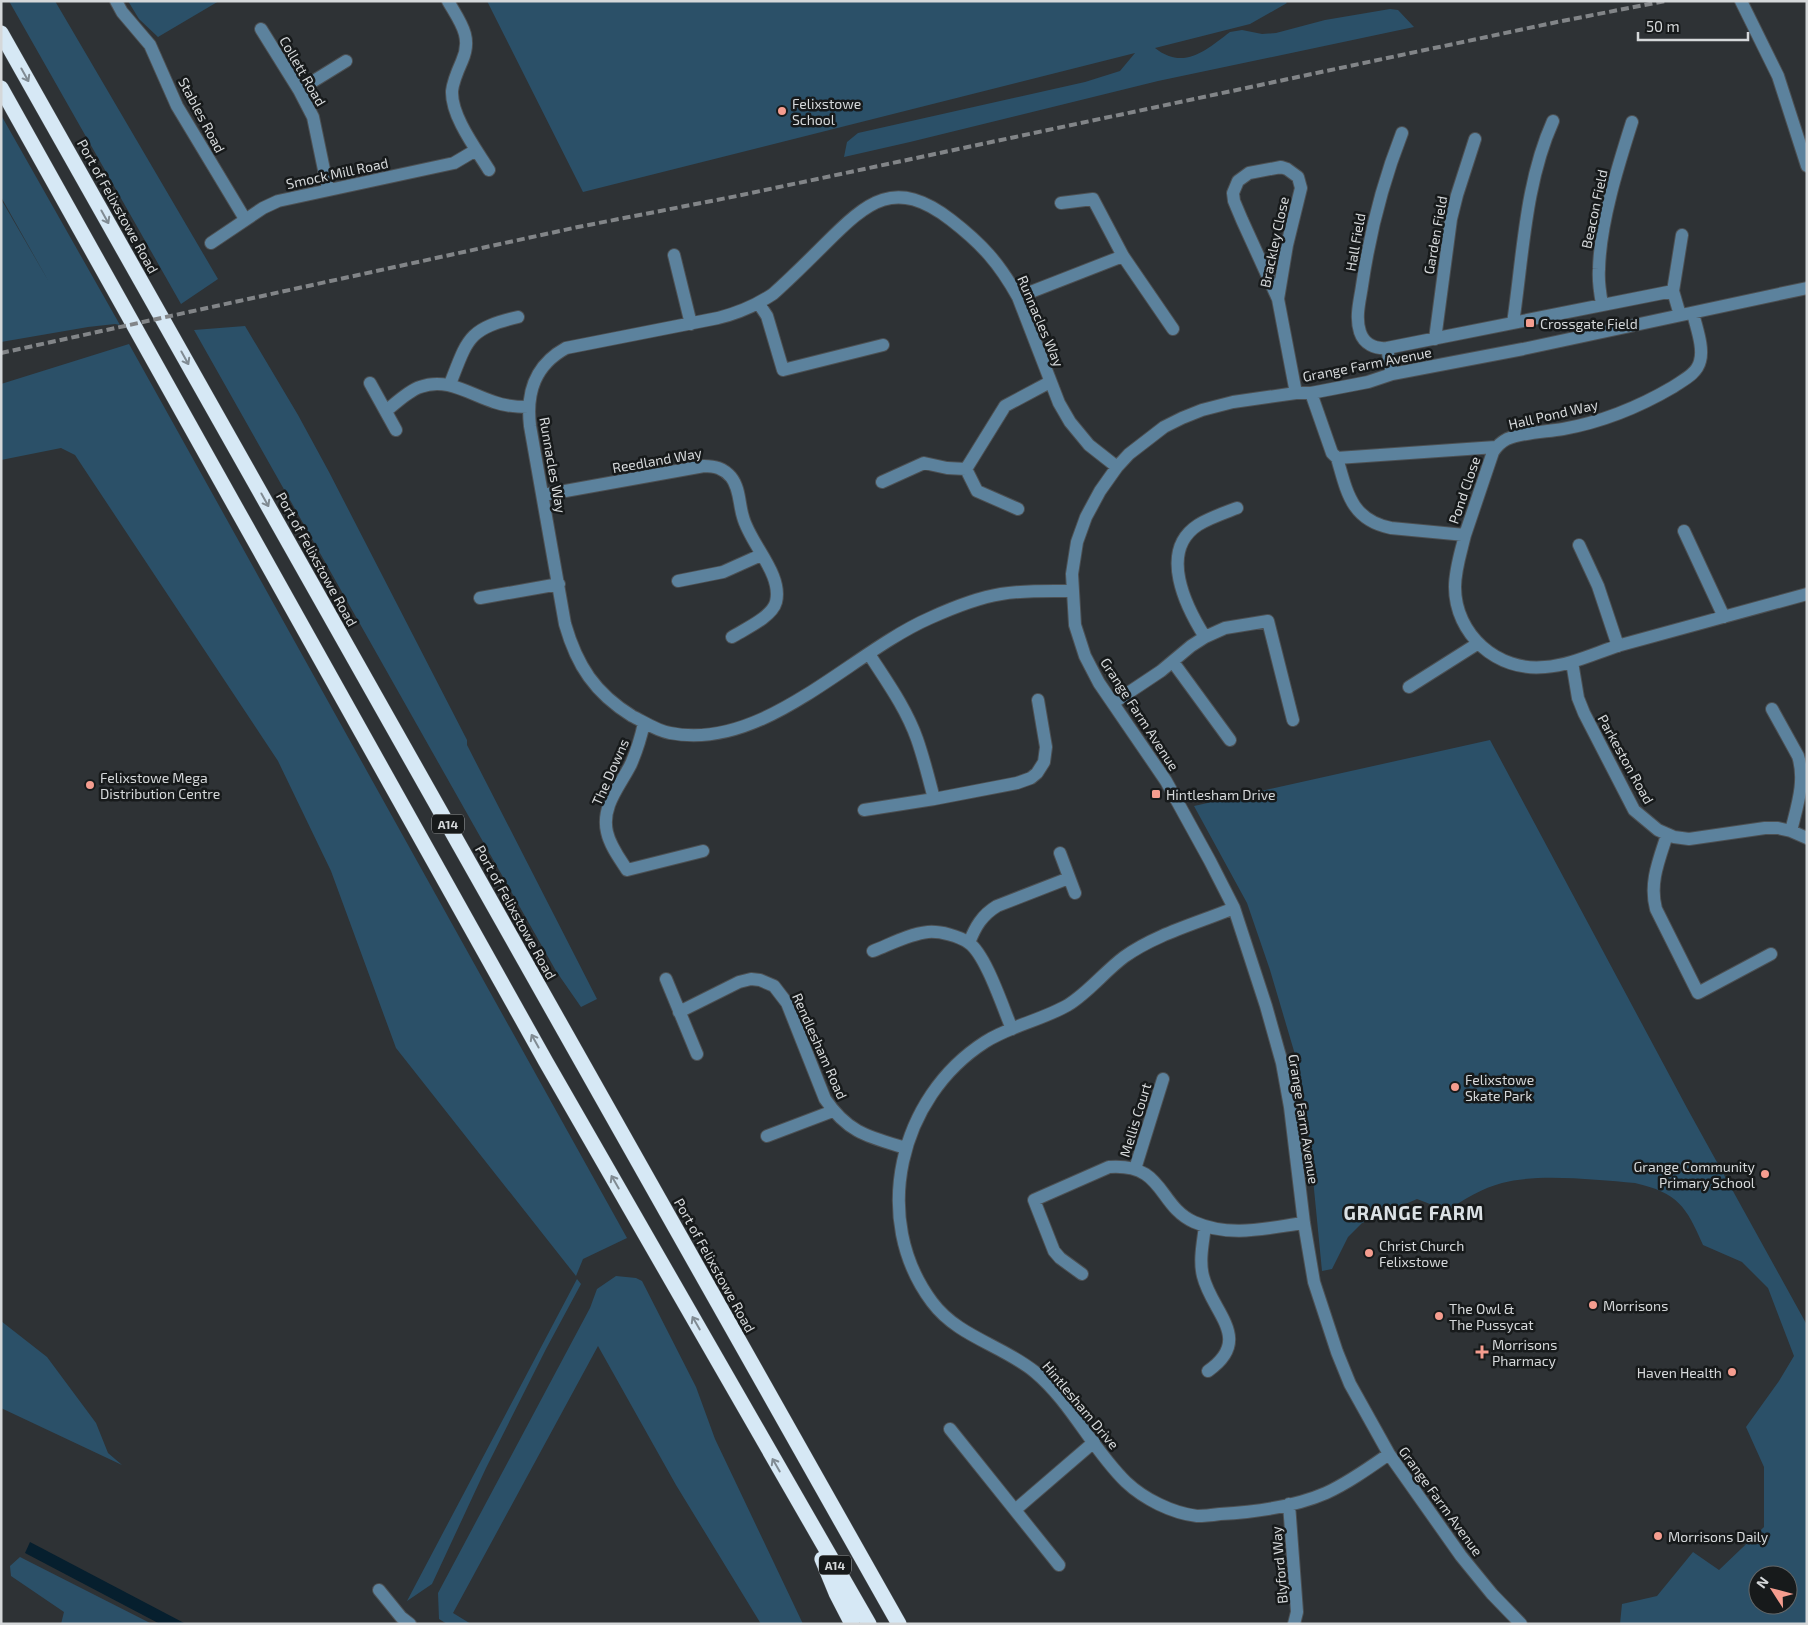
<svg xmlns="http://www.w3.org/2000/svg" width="1808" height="1625" viewBox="0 0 1808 1625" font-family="'Exo 2',sans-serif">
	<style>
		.green { fill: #2b5068; fill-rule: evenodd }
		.water { fill: #061f2e }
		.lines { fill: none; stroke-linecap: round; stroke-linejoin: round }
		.minor-casing { stroke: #4c5053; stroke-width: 14 }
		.highway-casing { stroke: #4c5053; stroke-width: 16 }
		.minor { stroke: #5c829d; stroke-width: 12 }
		.highway { stroke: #d6e8f5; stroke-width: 15 }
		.rail { stroke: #828588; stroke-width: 4; stroke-dasharray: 8 4; stroke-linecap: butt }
		.oneway { stroke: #808b93 }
		.poi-dot { fill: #f59d8f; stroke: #171a1b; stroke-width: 2 }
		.labels { text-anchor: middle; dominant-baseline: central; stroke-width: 5; stroke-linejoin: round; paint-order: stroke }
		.shield { fill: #171a1b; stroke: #9c9fa1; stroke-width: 1 }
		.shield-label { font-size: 12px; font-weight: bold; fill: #d5d8da }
		.street-label { font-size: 14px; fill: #d5d8da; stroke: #171a1b }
		.poi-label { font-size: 14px; fill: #d5d8da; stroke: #171a1b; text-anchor: start }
		.district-label { font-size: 19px; font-weight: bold; letter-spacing: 1px; fill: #dbe1e5; stroke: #171a1b }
	</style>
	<rect width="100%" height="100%" fill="#2e3235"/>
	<path class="green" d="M 9,1 L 55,1 L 218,279 L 181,304 Z
		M 128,1 L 219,1 L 158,37 L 139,19 Z
		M 487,1 L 1285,1 L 1287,3 L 1250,24 L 1155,48 C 1184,71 1206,50 1230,32 L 1242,30 L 1262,34 L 1276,33 L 1325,20 L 1390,9 L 1398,10 L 1414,27 L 1158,81 L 910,142 L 844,157 L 847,142 L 858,133 L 1085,82 L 1120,71 L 1135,53 L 583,192 Z
		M 1,115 L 120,325 L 115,324 L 88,327 L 1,342 L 1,199 L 49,282 L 1,197 Z
		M 245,326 L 298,415 L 329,472 L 467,740 L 467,745 L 597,999 L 581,1007 L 556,971 L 194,330 Z
		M 129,344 L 627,1238 L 583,1259 L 576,1276 L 396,1048 L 331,871 L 278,761 L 75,455 L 61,448 L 1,460 L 1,384 Z
		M 1490,740 L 1687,1108 L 1807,1325 L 1807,1624 L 1620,1624 L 1622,1604 L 1657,1596 L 1693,1552 L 1719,1570 L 1764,1527 L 1764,1467 L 1746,1427 L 1779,1381 L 1794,1356 L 1768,1288 L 1742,1262 L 1703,1245 C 1686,1206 1678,1193 1635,1183 C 1597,1180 1539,1173 1502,1183 C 1483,1188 1463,1199 1448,1211 L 1417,1199 L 1362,1223 L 1348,1237 L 1332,1269 L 1322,1271 L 1309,1138 L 1299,1068 L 1270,970 L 1247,903 L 1194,806 ZM 1758,1575 L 1788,1575 L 1788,1605 L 1758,1605 Z
		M 616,1276 L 636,1278 L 642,1281 L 696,1387 L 715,1439 L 803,1624 L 761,1624 L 676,1485 L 598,1346 L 453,1613 L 471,1624 L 447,1624 L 439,1619 L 438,1593 L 590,1308 L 597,1289 Z
		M 577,1279 L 581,1284 L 546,1349 L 486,1468 L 432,1584 L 407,1601 Z
		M 1,1321 L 47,1357 L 96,1423 L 108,1453 L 122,1465 L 1,1408 Z
		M 20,1557 L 152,1624 L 61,1624 L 64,1612 L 11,1576 L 10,1566 Z"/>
	<path class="water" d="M 30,1542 L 186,1624 L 160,1624 L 25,1553 Z"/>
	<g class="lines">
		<defs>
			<path id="minor" d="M 116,1 L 122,12 L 150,45 L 177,106 L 245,219
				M 448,1 C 460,22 473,37 462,61 C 458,70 453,81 452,91 C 451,116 476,149 489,170
				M 1741,1 L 1778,76 L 1807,166
				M 261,29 L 299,90 L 313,117 L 328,189
				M 299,90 L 346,61
				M 1402,133 C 1382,184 1370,231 1362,286 C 1360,300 1355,317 1360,332 C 1364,344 1375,349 1387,348 L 1673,291
				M 1061,203 L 1093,199 L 1123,256 L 1173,329
				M 211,243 L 263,208 L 278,201 L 454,163 L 476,150
				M 674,255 L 691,324
				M 1018,297 L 1123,256
				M 1278,299 L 1287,245 L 1301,188 L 1298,177 L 1287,169 L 1281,167 L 1249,173 L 1238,181 L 1233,193 L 1234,201 L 1242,220 L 1278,299 L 1296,393
				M 759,304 L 767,316 L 783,370 L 883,345
				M 1602,304 C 1600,293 1598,281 1599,269 C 1600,223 1618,166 1632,122
				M 1680,315 L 1673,291 L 1682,235
				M 1513,323 C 1523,256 1525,183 1553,121
				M 1435,339 L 1451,219 L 1457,195 L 1475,139
				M 1387,348 L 1392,374
				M 370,383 L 396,430
				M 450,384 C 468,338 468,329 518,317
				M 1311,393 L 1332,453 L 1337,458 L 1496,447
				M 386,411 C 396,403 408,391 420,387 C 447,377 469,394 494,402 C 505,406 516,407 528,407
				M 1337,458 C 1347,492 1351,520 1391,528 L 1465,535 L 1493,452 C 1497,446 1501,442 1507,439 C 1524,432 1545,432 1563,429 C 1602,422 1639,407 1673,387 C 1683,380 1697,374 1700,361 C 1704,347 1696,327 1693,313
				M 966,469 L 977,491 L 1018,509
				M 882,482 L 924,463 L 947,468 L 966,469 L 1005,406 L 1050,382
				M 543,495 L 704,466 C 715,466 723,468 731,477 C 740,488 739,505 743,517 C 750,544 783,574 776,602 C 772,617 745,629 732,637
				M 1684,531 L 1724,617
				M 1465,535 C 1461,552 1455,569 1455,587 C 1455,634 1497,672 1545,667 C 1570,665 1593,654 1617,646 C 1628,643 1639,640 1650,637 C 1702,623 1754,609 1807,594
				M 1579,545 L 1598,586 L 1618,646
				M 678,581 L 723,572 L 761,555
				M 1073,591 C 1049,591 1025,590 1001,594 C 976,598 952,608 930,618 C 850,653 763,752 670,733 C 657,731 644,722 632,716 C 595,693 577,666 565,624 L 530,426 C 526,392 535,365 566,348 L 718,318 C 738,313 755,306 773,294 C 791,278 808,261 825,244 C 868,201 895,177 951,220 C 982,244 999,263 1018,297 L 1059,403 L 1070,422 L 1089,445 L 1117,467
				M 480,598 L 559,584
				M 1205,637 C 1186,607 1158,551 1198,525 C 1209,518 1224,513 1237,508
				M 869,654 C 887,682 906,708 917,739 C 924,759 929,779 934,799 L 1017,783 L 1031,778 L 1037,773 L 1044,762 L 1046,747 L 1038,700
				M 1173,662 L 1230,740
				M 1572,662 L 1578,698 L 1584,713 L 1634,810 L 1658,830 L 1674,837 L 1689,839 L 1765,828 L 1778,828 L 1791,831 L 1807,838
				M 1409,687 L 1477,644
				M 1113,703 L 1161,671 L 1191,646 L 1205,637 L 1225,628 L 1268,621 L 1293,720
				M 1772,709 L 1798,756 C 1806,781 1797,806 1791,831
				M 644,723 C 641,737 637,750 631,764 C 620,786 601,806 607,832 C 610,846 620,859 627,870 L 703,851
				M 864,810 L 934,799
				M 1667,835 C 1659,860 1649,883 1656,909 L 1698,993 L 1771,954
				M 1060,853 L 1075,893
				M 1234,908 C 1198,923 1156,934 1124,957 C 1104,972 1089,992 1068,1005 C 1042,1020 1010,1026 985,1042 C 899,1097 870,1219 932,1302 C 958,1337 1002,1345 1035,1372 C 1071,1402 1092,1449 1126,1482 C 1144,1499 1172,1513 1197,1516 C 1204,1516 1213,1515 1220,1514 C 1255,1512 1294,1507 1326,1493 C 1348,1483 1369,1468 1389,1454
				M 969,943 C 975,927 982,915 997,906 L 1069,878
				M 873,951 C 891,944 909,934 928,932 C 940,931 959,936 969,943 C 986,955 1003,1008 1012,1029
				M 666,979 L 697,1054
				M 679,1012 L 739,982 L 751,979 L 760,980 L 774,986 L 787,1003 L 825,1099 C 848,1133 869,1137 906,1148
				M 767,1136 L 833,1111
				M 1135,1169 L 1163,1079
				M 1205,1226 C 1203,1243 1199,1260 1203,1276 C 1212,1313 1254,1339 1208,1371
				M 1082,1274 L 1060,1258 L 1054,1251 L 1034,1200 L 1109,1167 C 1165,1163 1157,1205 1194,1222 C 1230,1238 1267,1228 1304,1223
				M 950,1429 L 1059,1565
				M 1289,1504 L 1297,1612 L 1294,1624
				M 1015,1510 L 1094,1442
				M 379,1590 L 401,1617 L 410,1624
				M 1521,1624 L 1492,1594 L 1461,1556 L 1389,1454 L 1350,1384 L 1337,1352 L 1314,1282 L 1304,1223 L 1290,1107 L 1282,1063 L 1266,1006 L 1234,908 L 1210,861 L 1166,781 L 1099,683 L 1085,656 L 1075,625 L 1072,574 L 1077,542 L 1086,517 L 1100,491 L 1117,467 L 1129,454 L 1164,427 L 1182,418 L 1202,410 L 1233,402 L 1296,393 L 1311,393 L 1368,382 L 1392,374 L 1523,349 L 1807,288"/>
			<path id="highway" d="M 1,33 L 899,1624
				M 1,88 L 546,1062 L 869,1624
				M 822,1559 L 836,1593 L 852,1624"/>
		</defs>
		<use href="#minor" class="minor-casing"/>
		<use href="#highway" class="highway-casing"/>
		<use href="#minor" class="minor"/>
		<use href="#highway" class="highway"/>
		<path class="rail" d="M 1,353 L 578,227 L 737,196 L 1557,22 L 1665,1"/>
	</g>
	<defs><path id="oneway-shaft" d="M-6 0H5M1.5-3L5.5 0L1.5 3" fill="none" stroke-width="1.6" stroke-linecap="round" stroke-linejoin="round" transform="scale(1.25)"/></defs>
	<g class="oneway">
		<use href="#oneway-shaft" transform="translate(25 75) rotate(61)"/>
		<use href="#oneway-shaft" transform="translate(105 217) rotate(61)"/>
		<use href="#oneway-shaft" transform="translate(185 358) rotate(61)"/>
		<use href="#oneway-shaft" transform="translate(265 500) rotate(61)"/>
		<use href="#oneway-shaft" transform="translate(535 1041) rotate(-119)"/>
		<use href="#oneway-shaft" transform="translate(615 1182) rotate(-120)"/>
		<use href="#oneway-shaft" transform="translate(696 1323) rotate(-120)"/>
		<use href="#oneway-shaft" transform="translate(776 1465) rotate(-120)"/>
	</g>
	<g class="poi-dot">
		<circle cx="782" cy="111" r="5"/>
		<rect x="1525" y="318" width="10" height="10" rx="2.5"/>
		<circle cx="90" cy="785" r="5"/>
		<rect x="1151" y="789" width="10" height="10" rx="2.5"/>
		<circle cx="1455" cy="1087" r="5"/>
		<circle cx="1765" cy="1174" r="5"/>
		<circle cx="1369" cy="1253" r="5"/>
		<circle cx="1593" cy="1305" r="5"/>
		<circle cx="1439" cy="1316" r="5"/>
		<path d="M1479.5 1344.5h5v5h5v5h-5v5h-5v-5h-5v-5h5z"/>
		<circle cx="1732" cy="1372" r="5"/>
		<circle cx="1658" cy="1536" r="5"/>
	</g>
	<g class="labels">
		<g class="shield">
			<rect x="432" y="814.5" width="32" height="19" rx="4"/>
			<rect x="819" y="1555.5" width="32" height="19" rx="4"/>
		</g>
		<g class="shield-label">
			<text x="448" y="824">A14</text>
			<text x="835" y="1565">A14</text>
		</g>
		<g class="street-label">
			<text transform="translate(303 71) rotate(60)">Collett Road</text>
			<text transform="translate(202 115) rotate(62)">Stables Road</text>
			<text transform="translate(337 173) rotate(-12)">Smock Mill Road</text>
			<text transform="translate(118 206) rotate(61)">Port of Felixstowe Road</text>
			<text transform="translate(1594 209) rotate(-78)">Beacon Field</text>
			<text transform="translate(1435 235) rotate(-80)">Garden Field</text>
			<text transform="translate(1274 242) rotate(-78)">Brackley Close</text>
			<text transform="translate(1355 242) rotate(-80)">Hall Field</text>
			<text transform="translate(1041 321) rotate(67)">Runnacles Way</text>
			<text transform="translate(1367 364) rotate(-11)">Grange Farm Avenue</text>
			<text transform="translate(1553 414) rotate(-13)">Hall Pond Way</text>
			<text transform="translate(657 460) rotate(-10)">Reedland Way</text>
			<text transform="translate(553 465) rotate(80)">Runnacles Way</text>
			<text transform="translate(1464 490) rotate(-71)">Pond Close</text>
			<text transform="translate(317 559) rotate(61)">Port of Felixstowe Road</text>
			<text transform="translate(1140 714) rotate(57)">Grange Farm Avenue</text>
			<text transform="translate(1626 759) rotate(61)">Parkeston Road</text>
			<text transform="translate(610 772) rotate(-66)">The Downs</text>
			<text transform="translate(516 912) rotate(61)">Port of Felixstowe Road</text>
			<text transform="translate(820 1046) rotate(66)">Rendlesham Road</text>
			<text transform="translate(1304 1119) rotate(81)">Grange Farm Avenue</text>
			<text transform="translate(1135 1120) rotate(-73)">Mellis Court</text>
			<text transform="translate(715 1265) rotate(61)">Port of Felixstowe Road</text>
			<text transform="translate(1081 1405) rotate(50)">Hintlesham Drive</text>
			<text transform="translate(1441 1501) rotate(54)">Grange Farm Avenue</text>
			<text transform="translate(1279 1565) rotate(-95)">Blyford Way</text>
		</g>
		<g class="poi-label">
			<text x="792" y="103">Felixstowe<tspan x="792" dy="16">School</tspan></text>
			<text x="1540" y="323">Crossgate Field</text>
			<text x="100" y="777">Felixstowe Mega<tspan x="100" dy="16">Distribution Centre</tspan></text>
			<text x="1166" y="794">Hintlesham Drive</text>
			<text x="1465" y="1079">Felixstowe<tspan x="1465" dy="16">Skate Park</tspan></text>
			<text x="1755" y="1166" text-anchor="end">Grange Community<tspan x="1755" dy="16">Primary School</tspan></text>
			<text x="1379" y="1245">Christ Church<tspan x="1379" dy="16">Felixstowe</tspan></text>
			<text x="1603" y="1305">Morrisons</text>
			<text x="1449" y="1308">The Owl &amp;<tspan x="1449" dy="16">The Pussycat</tspan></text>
			<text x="1492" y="1344">Morrisons<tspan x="1492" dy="16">Pharmacy</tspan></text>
			<text x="1722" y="1372" text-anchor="end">Haven Health</text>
			<text x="1668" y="1536">Morrisons Daily</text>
		</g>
		<g class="district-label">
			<text x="1414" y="1212">GRANGE FARM</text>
		</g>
	</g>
	<rect width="1808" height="1625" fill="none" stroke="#d5d8da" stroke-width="5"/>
	<g transform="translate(1773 1590) rotate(306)"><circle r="24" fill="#171a1b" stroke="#636667"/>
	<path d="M0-4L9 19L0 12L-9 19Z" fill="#f59d8f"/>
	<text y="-8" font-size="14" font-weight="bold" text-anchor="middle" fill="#d5d8da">N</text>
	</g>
	<path d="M1638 32v8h110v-8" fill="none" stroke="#d5d8da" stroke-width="2.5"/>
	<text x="1646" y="32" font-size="15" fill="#d5d8da" stroke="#171a1b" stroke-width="4" paint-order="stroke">50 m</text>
</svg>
